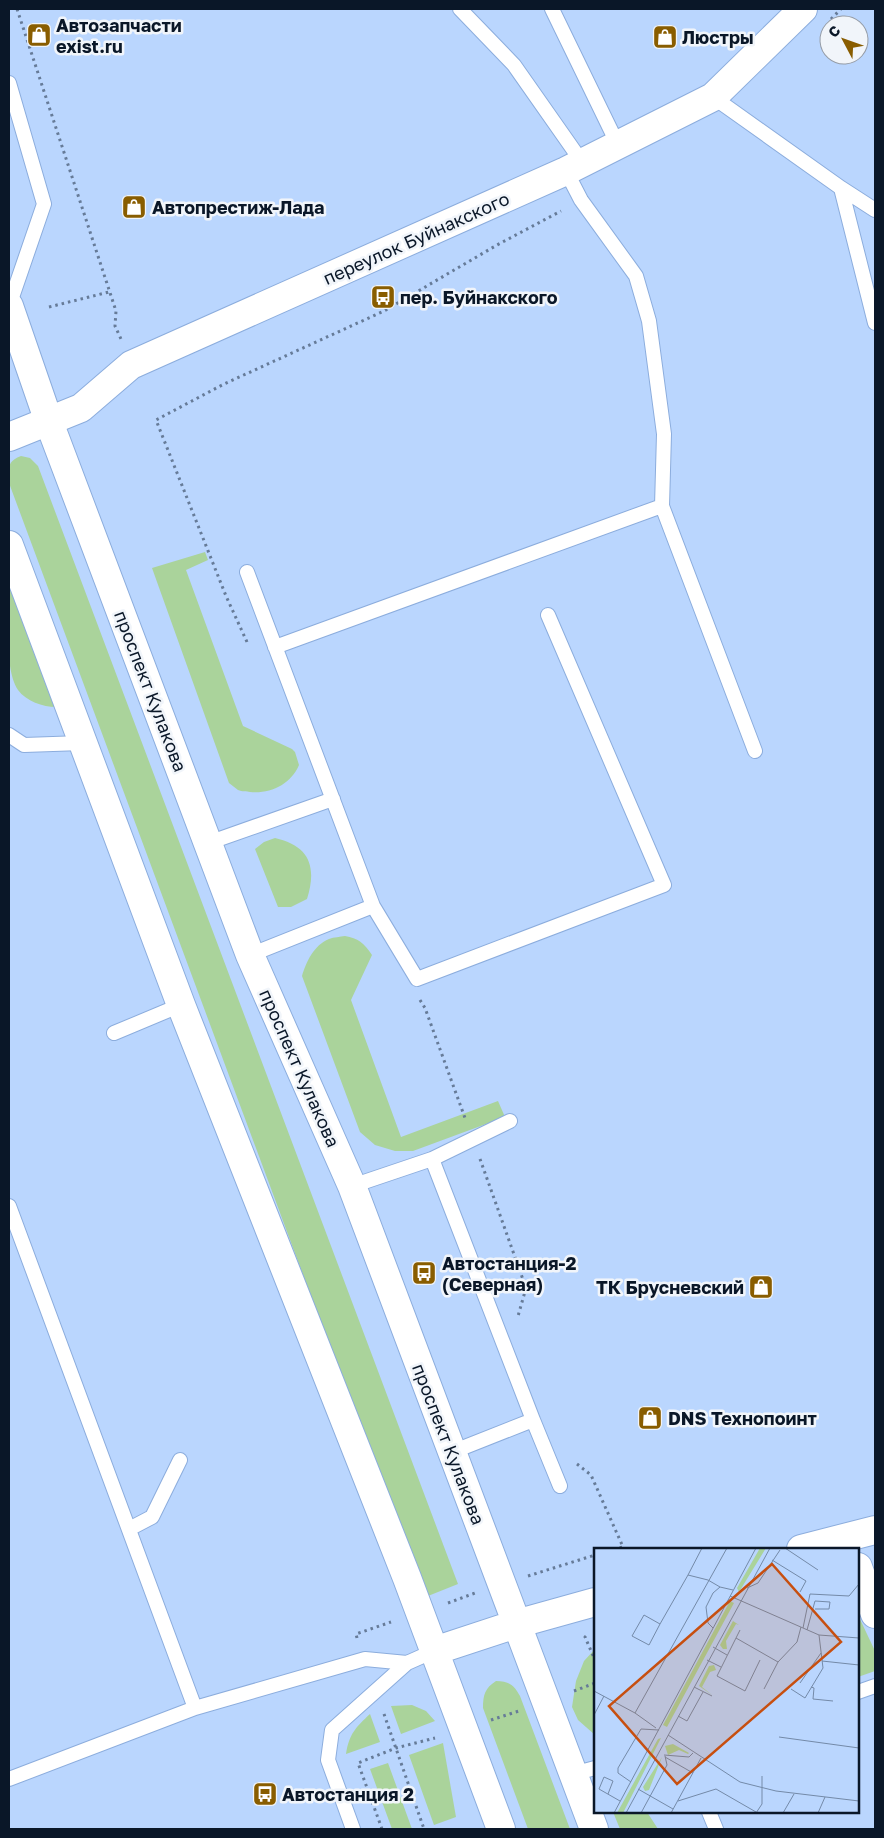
<svg xmlns="http://www.w3.org/2000/svg" width="884" height="1838" viewBox="0 0 884 1838" font-family="'Golos Text',sans-serif">
	<style>
		.green { fill: #aad39b }
		.lines { fill: none; stroke-linecap: round; stroke-linejoin: round }
		.service-casing { stroke: #8caddd; stroke-width: 16 }
		.minor-casing { stroke: #8caddd; stroke-width: 30 }
		.tertiary-casing { stroke: #8caddd; stroke-width: 30 }
		.primary-casing { stroke: #8caddd; stroke-width: 30 }
		.path { stroke: #667b98; stroke-width: 3; stroke-dasharray: 2.5 4; stroke-linecap: butt }
		.service { stroke: #fff; stroke-width: 14 }
		.minor { stroke: #fff; stroke-width: 28 }
		.tertiary { stroke: #fff; stroke-width: 28 }
		.primary { stroke: #fff; stroke-width: 28 }
		.labels { text-anchor: middle; dominant-baseline: central; stroke-width: 5; stroke-linejoin: round; paint-order: stroke }
		.poi-label { font-size: 18px; font-weight: bold; fill: #0a1728; stroke: #f1f5fa; text-anchor: start }
		.street-label { font-size: 18px; fill: #0a1728; stroke: #f1f5fa }
		.inset-road { fill: none; stroke: #748aa8; stroke-width: 1 }
		.view { fill: #c74f10; fill-opacity: 0.15; stroke: #c74f10; stroke-width: 2.5 }
		.inset-edge { fill: none; stroke: #0a1728; stroke-width: 2.5 }
	</style>
	<rect width="100%" height="100%" fill="#bad6fe"/>
	<path class="green" d="M 21,456 L 30,458 L 38,466 L 458,1584 L 423,1598 L 9,483 C 9,468 6,462 21,456 Z
		M 205,552 L 208,560 L 186,570 L 243,726 L 292,749 L 295,752 L 299,765 C 291,784 271,794 250,792 C 247,791 242,792 238,790 C 235,788 232,785 229,783 L 152,568 Z
		M 9,581 L 56,707 C 43,707 26,701 18,690 C 3,667 9,609 9,581 Z
		M 275,838 C 310,846 317,867 307,899 L 291,907 L 278,907 L 255,849 L 264,842 Z
		M 345,936 C 358,938 364,943 372,955 L 351,1000 L 401,1137 L 498,1101 L 505,1117 L 413,1151 L 395,1151 L 375,1145 L 360,1132 L 302,976 C 306,962 314,945 329,939 C 334,937 340,937 345,936 Z
		M 858,1615 L 875,1651 L 875,1671 L 858,1677 Z
		M 595,1649 L 595,1735 L 578,1720 L 572,1707 L 576,1681 L 584,1661 Z
		M 496,1681 C 509,1681 514,1685 520,1696 L 570,1829 L 528,1829 L 483,1708 C 483,1695 485,1688 496,1681 Z
		M 412,1705 L 426,1711 L 435,1721 L 401,1734 L 391,1706 Z
		M 370,1714 L 380,1742 L 346,1754 C 349,1734 356,1727 370,1714 Z
		M 443,1743 L 456,1817 L 434,1825 L 409,1755 Z
		M 388,1763 L 412,1829 L 392,1829 L 370,1769 Z
		M 613,1812 L 647,1812 L 658,1829 L 620,1829 Z"/>
	<g class="lines">
		<defs>
			<path id="service" d="M 460,9 L 514,65 L 582,162
				M 552,9 L 618,145
				M 9,83 L 44,204 L 9,306
				M 713,97 L 841,188 L 875,210
				M 566,171 L 581,200 L 636,276 L 649,321 L 664,434 L 662,506
				M 841,188 L 875,323
				M 247,572 L 373,906 L 417,979 L 664,885 L 548,615
				M 275,647 L 662,506 L 755,751
				M 9,735 L 24,745 L 82,743
				M 208,843 L 333,799
				M 250,955 L 373,906
				M 114,1033 L 181,1005
				M 432,1159 L 533,1420 L 452,1452
				M 352,1186 L 432,1159 L 510,1121
				M 9,1206 L 195,1708
				M 533,1420 L 560,1486
				M 129,1529 L 152,1517 L 180,1460
				M 858,1692 L 875,1686
				M 573,1774 L 595,1768
				M 9,1779 L 195,1708 L 365,1659 L 407,1663
				M 709,1812 L 716,1829
				M 353,1829 L 328,1760 L 332,1730 L 407,1663 L 434,1651"/>
			<path id="minor" d="M 858,1567 L 875,1614"/>
			<path id="tertiary" d="M 9,437 L 81,408 L 131,365 L 566,171 L 713,97 L 803,9
				M 801,1549 L 875,1530
				M 516,1624 L 595,1602"/>
			<path id="primary" d="M 9,306 L 49,422 L 250,955 L 352,1186 L 594,1829
				M 9,545 L 181,1005 L 407,1578 L 501,1829
				M 434,1651 L 516,1624"/>
		</defs>
		<use href="#service" class="service-casing"/>
		<use href="#minor" class="minor-casing"/>
		<use href="#tertiary" class="tertiary-casing"/>
		<use href="#primary" class="primary-casing"/>
		<path class="path" d="M 17,9 L 116,311 L 115,326 L 121,339
			M 831,19 L 841,9
			M 49,307 L 109,292
			M 247,642 L 226,596 L 156,420 L 224,384 L 384,311 L 497,245 L 561,211
			M 420,1000 L 425,1008 L 465,1118
			M 480,1159 L 526,1288 L 518,1316
			M 577,1464 L 591,1475 L 623,1547 L 615,1549
			M 528,1576 L 595,1555
			M 448,1603 L 475,1593
			M 586,1636 L 585,1637 L 595,1660
			M 357,1638 L 356,1634 L 391,1622
			M 574,1691 L 595,1683
			M 384,1714 L 424,1829
			M 491,1720 L 519,1711
			M 382,1829 L 358,1763 L 396,1748 L 435,1738"/>
		<use href="#service" class="service"/>
		<use href="#minor" class="minor"/>
		<use href="#tertiary" class="tertiary"/>
		<use href="#primary" class="primary"/>
	</g>
	<defs>
		<symbol id="shop-square" viewBox="-11 -11 22 22"><rect x="-9" y="-9" width="18" height="18" rx="4" fill="#895d00" stroke="#f1f5fa"/><path d="M-5-2.5h2.3a2.7 3.5 0 0 1 5.4 0H5L5.5 6h-11ZM-1.5-2.5h3a1.5 2.3 0 0 0-3 0Z" fill="#fff"/></symbol>
		<symbol id="bus-square" viewBox="-11 -11 22 22"><rect x="-9" y="-9" width="18" height="18" rx="4" fill="#895d00" stroke="#f1f5fa"/><path d="M-5-6H5V4H4V6H2V4H-2V6H-4V4H-5ZM-3.5-4V0h7V-4ZM-3.5 1.2v1.5H-2V1.2ZM2 1.2v1.5H3.5V1.2Z" fill="#fff"/></symbol>
	</defs>
	<g fill-rule="evenodd">
		<use href="#shop-square" x="25" y="21" width="28" height="28"/>
		<use href="#shop-square" x="651" y="23" width="28" height="28"/>
		<use href="#shop-square" x="120" y="193" width="28" height="28"/>
		<use href="#bus-square" x="369" y="283" width="28" height="28"/>
		<use href="#bus-square" x="410" y="1259" width="28" height="28"/>
		<use href="#shop-square" x="747" y="1273" width="28" height="28"/>
		<use href="#shop-square" x="636" y="1404" width="28" height="28"/>
		<use href="#bus-square" x="251" y="1780" width="28" height="28"/>
	</g>
	<g class="labels">
		<g class="poi-label">
			<text x="56" y="25">Автозапчасти<tspan x="56" dy="21">exist.ru</tspan></text>
			<text x="682" y="37">Люстры</text>
			<text x="152" y="207">Автопрестиж-Лада</text>
			<text x="400" y="297">пер. Буйнакского</text>
			<text x="442" y="1263">Автостанция-2<tspan x="442" dy="21">(Северная)</tspan></text>
			<text x="744" y="1287" text-anchor="end">ТК Брусневский</text>
			<text x="668" y="1418">DNS Технопоинт</text>
			<text x="282" y="1794">Автостанция 2</text>
		</g>
		<g class="street-label">
			<text transform="translate(416 238) rotate(-24)">переулок Буйнакского</text>
			<text transform="translate(151 691) rotate(69)">проспект Кулакова</text>
			<text transform="translate(300 1068) rotate(66)">проспект Кулакова</text>
			<text transform="translate(449 1444) rotate(69)">проспект Кулакова</text>
		</g>
	</g>
	<g transform="translate(594 1548)">
		<rect width="265" height="265" fill="#bad6fe"/>
		<path d="M 166,0 L 172,0 L 145,44 L 143,40 ZM 136,53 L 140,55 L 73,179 L 69,177 ZM 139,73 L 145,77 L 142,76 L 132,93 L 133,101 L 129,101 L 126,97 ZM 115,118 L 120,117 L 122,122 L 116,124 L 108,139 L 118,147 L 105,138 ZM 67,190 L 29,265 L 23,265 L 64,191 ZM 79,196 L 95,205 L 94,206 L 85,202 L 74,207 L 71,198 ZM 68,209 L 55,242 L 51,243 L 49,239 Z" fill="#aad39b"/>
		<path class="inset-road" d="M 191,0 L 224,22M 178,12 L 212,33 L 206,44M 94,27 L 108,0M 153,40 L 164,35 L 186,2M 136,48 L 225,87 L 265,90M 66,76 L 50,67 L 38,88 L 55,97 L 66,76 L 94,27 L 114,32 L 126,39M 119,80 L 114,75 L 112,59 L 119,45 L 126,39 L 139,42M 209,80 L 216,46 L 255,48 L 265,36M 146,82 L 123,128 L 151,143 L 166,112M 213,82 L 221,53 L 236,54 L 235,61 L 221,61M 142,90 L 184,114 L 170,141M 119,99 L 133,107M 113,112 L 127,119M 228,113 L 265,117M 184,114 L 203,94 L 207,79M 206,135 L 227,105M 100,139 L 118,148M 217,139 L 220,140 L 219,151 L 239,153M 197,141 L 211,150 L 229,120 L 225,87M 0,143 L 41,165 L 62,180M 41,165 L 133,0M 0,167 L 10,148M 84,168 L 93,173 L 109,144M 74,187 L 146,234 L 182,243 L 265,253M 185,189 L 265,200M 70,207 L 95,209 L 99,205M 71,209 L 99,225M 37,234 L 24,225 L 24,220 L 47,181 L 65,182M 44,241 L 79,261M 14,246 L 19,233 L 10,229 L 5,241 L 26,253M 84,253 L 122,241 L 162,264M 20,265 L 162,0M 32,265 L 176,0M 47,265 L 73,217 L 71,208M 77,265 L 107,210M 162,265 L 168,256 L 168,228M 189,265 L 200,246M 224,265 L 231,249"/>
		<path class="view" d="M 178,16 L 247,94 L 83,236 L 15,158 Z"/>
		<rect width="265" height="265" class="inset-edge"/>
	</g>
	<rect width="884" height="1838" fill="none" stroke="#0a1728" stroke-width="20"/>
	<g transform="translate(844 40) rotate(311)"><circle r="24" fill="#f1f5fa" stroke="#959ca6"/>
	<path d="M0-4L9 19L0 12L-9 19Z" fill="#895d00"/>
	<text y="-8" font-size="14" font-weight="bold" text-anchor="middle" fill="#0a1728">С</text>
	</g>
</svg>
